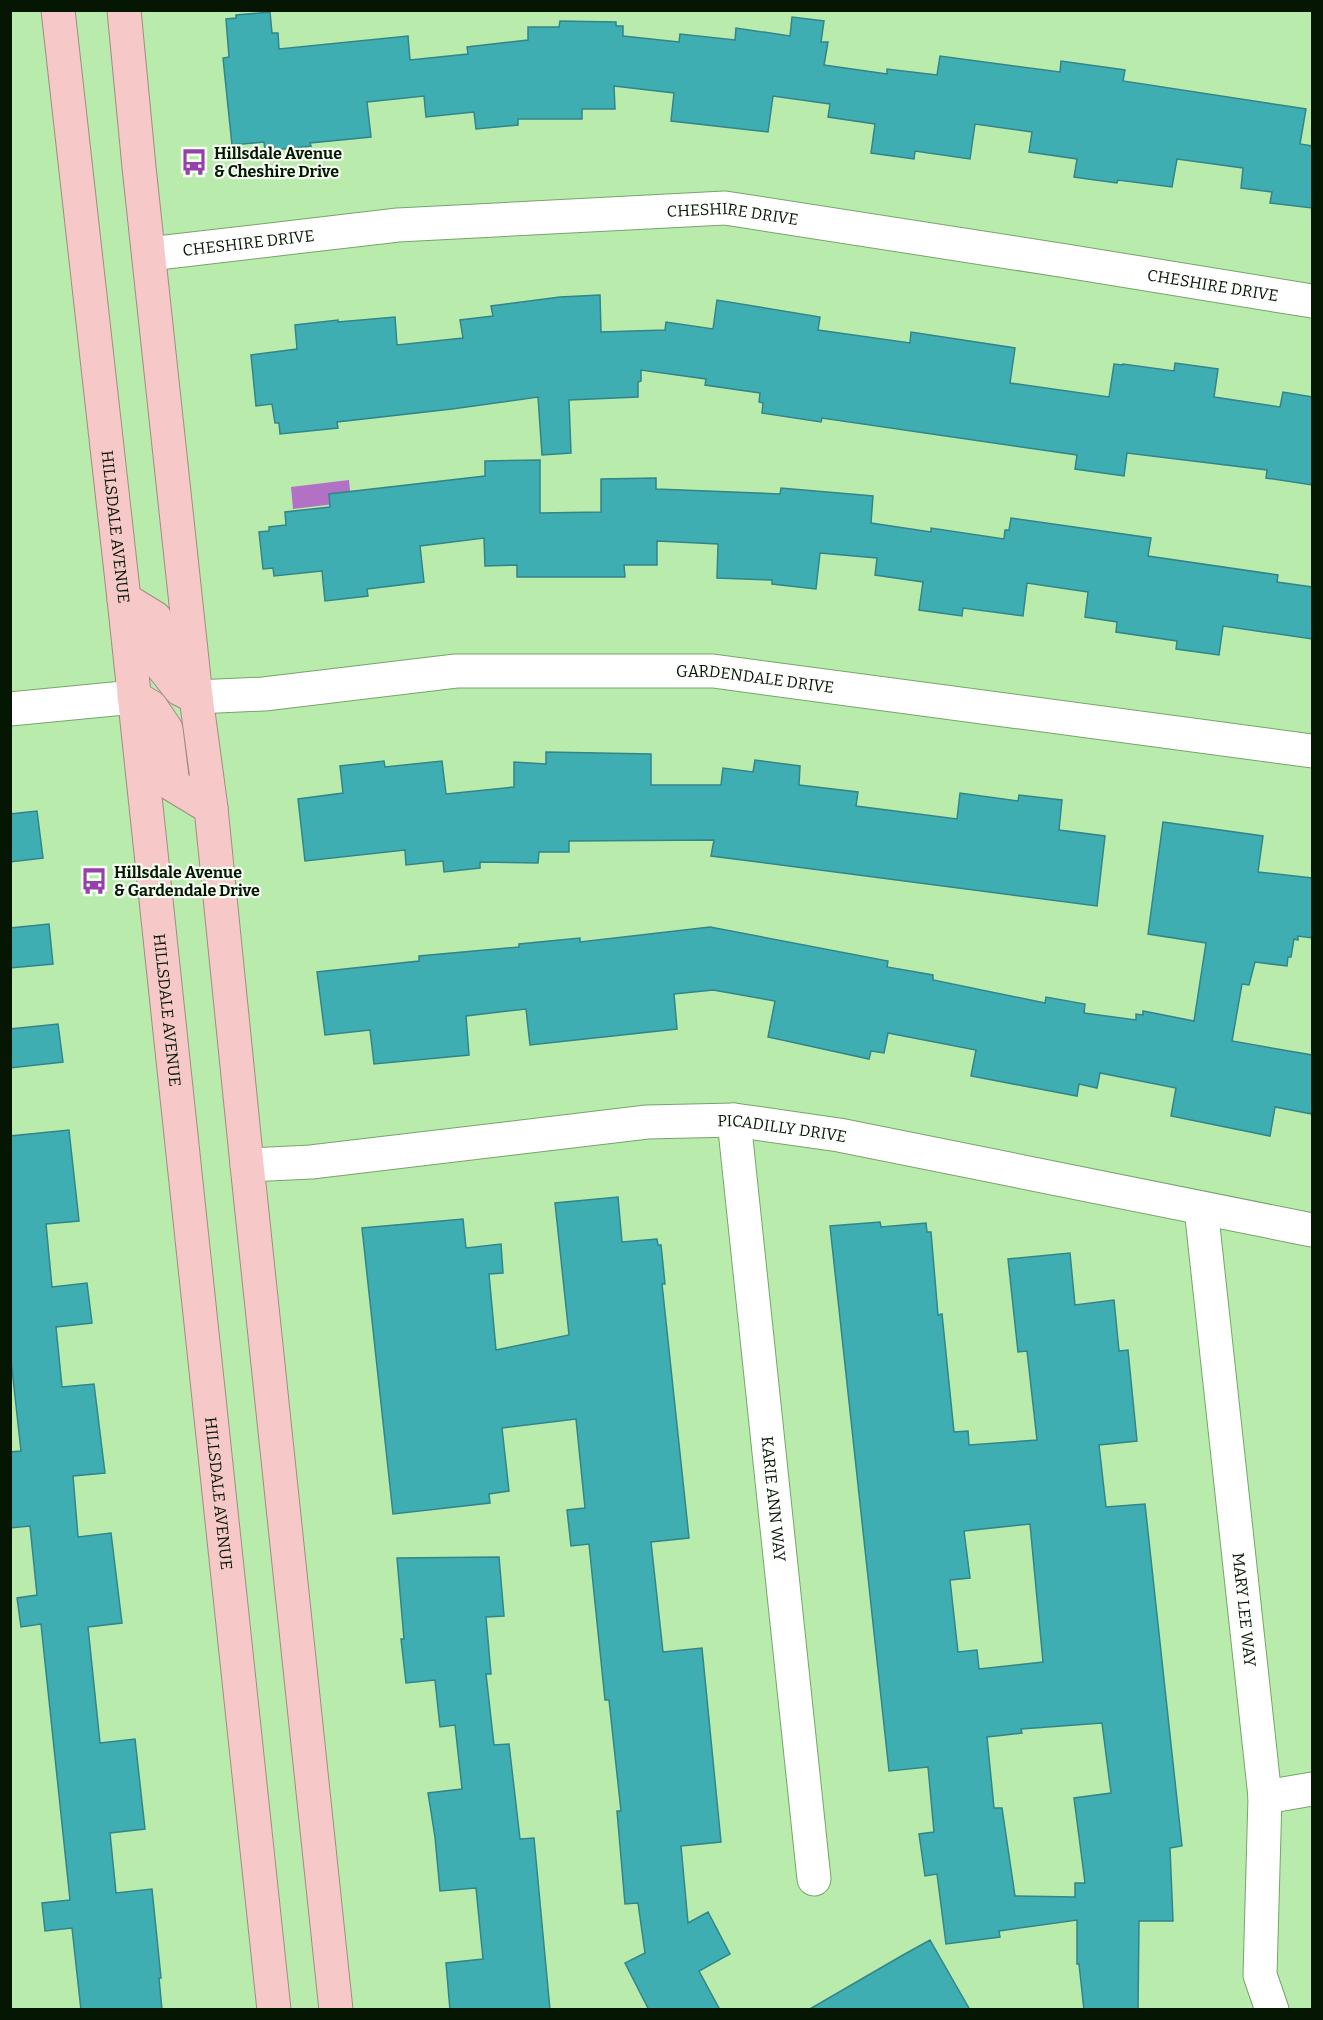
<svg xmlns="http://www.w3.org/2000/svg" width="1323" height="2020" viewBox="0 0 1323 2020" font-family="Bitter,serif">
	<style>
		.water { fill: #b371c5 }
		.building { fill: #3faeb3; stroke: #328588; stroke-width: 1.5; fill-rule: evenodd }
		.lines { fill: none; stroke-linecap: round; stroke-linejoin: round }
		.street-casing { stroke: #76a569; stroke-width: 35 }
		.highway-casing { stroke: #a28b83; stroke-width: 35 }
		.street { stroke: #fff; stroke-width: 33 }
		.highway { stroke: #f6c9c8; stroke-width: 33 }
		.labels { text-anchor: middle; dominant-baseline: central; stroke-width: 4.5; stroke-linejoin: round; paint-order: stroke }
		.poi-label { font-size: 16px; font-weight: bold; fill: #051702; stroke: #f5fff2; text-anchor: start }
		.street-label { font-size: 16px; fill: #051702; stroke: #f5fff2 }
	</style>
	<rect width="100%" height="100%" fill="#b9ebac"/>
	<path class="water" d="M 349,480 L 351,502 L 293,509 L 291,487 Z"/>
	<path class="building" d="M 270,12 L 272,33 L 278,33 L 279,49 L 408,36 L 410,60 L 468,54 L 467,47 L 528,40 L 528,27 L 559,27 L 560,21 L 616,22 L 616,26 L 623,26 L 623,36 L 679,42 L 680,34 L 735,40 L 736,28 L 790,36 L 792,17 L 824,21 L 821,42 L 828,42 L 824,65 L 887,74 L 887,69 L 937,75 L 940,56 L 1060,72 L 1061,61 L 1125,70 L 1123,81 L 1306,109 L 1300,144 L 1312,146 L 1312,208 L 1270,203 L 1272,192 L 1241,188 L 1243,168 L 1177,159 L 1172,187 L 1118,180 L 1117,183 L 1074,177 L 1077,159 L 1029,152 L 1032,132 L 975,124 L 970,159 L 915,151 L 914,159 L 871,153 L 875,124 L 828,117 L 830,104 L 773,96 L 768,132 L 671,121 L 674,93 L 614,86 L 615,109 L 582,109 L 582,119 L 518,119 L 518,125 L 476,129 L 474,112 L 426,117 L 424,96 L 367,102 L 371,137 L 310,143 L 311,146 L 265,151 L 264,142 L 232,145 L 223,58 L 229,57 L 226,19 L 236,18 L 236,15 Z
		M 600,295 L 601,332 L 665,330 L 666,322 L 713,329 L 717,300 L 820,317 L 818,330 L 910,343 L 911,332 L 1015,348 L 1010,383 L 1109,397 L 1114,364 L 1123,365 L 1123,364 L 1174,371 L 1175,363 L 1218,369 L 1214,397 L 1280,407 L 1283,392 L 1312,397 L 1312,485 L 1266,478 L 1267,470 L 1127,453 L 1124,476 L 1075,469 L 1077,455 L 822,418 L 821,422 L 762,413 L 763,403 L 759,402 L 760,393 L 705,385 L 706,379 L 641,370 L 641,381 L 638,382 L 638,397 L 569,400 L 571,453 L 542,455 L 538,397 L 452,409 L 337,422 L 338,428 L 280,434 L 279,423 L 275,423 L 272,404 L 256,406 L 251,355 L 297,349 L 295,325 L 338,320 L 338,322 L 395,317 L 397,345 L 463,338 L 460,320 L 493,316 L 491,306 L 560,297 Z
		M 540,460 L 540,513 L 601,512 L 601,479 L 656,478 L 656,489 L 780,494 L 781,488 L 873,496 L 871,523 L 931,532 L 931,528 L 1004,539 L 1005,530 L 1009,530 L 1011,518 L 1151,538 L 1148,556 L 1278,575 L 1277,582 L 1312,587 L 1312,639 L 1223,626 L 1219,655 L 1176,649 L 1177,641 L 1116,632 L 1117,622 L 1085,617 L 1088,592 L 1027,583 L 1023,616 L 963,608 L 962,616 L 919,610 L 923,582 L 875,575 L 877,558 L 820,553 L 816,589 L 772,584 L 772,580 L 717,578 L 718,544 L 657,541 L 657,565 L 624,565 L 625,577 L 517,577 L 517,565 L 485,566 L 484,538 L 420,546 L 424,582 L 367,589 L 368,596 L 325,601 L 322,571 L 274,576 L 273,568 L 263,569 L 259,532 L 269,531 L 269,527 L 286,525 L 285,512 L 330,507 L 329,494 L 485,476 L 485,461 Z
		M 546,752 L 651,754 L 651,785 L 721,785 L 723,768 L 753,772 L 755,760 L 800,766 L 799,785 L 858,792 L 856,806 L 957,819 L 960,793 L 1018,801 L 1019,795 L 1062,800 L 1059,830 L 1105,836 L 1097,906 L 711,856 L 714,840 L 569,841 L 569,852 L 539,852 L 538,863 L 480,862 L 480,868 L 444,872 L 443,861 L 406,865 L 405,850 L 305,861 L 298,799 L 343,793 L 340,766 L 384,761 L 385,767 L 442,761 L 446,794 L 514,787 L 514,762 L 546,764 Z
		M 37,811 L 43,858 L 10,862 L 10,814 Z
		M 1163,822 L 1263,836 L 1258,872 L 1312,878 L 1312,938 L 1298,936 L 1298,940 L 1294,939 L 1291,957 L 1288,957 L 1287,966 L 1255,962 L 1249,985 L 1242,984 L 1232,1041 L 1312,1055 L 1312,1114 L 1275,1107 L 1270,1136 L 1171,1116 L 1176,1088 L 1100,1073 L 1097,1088 L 1079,1084 L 1077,1096 L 971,1076 L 976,1050 L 888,1033 L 884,1053 L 871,1051 L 869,1059 L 768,1037 L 775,1001 L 713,990 L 674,994 L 677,1029 L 530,1045 L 526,1009 L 466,1016 L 469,1055 L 374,1064 L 370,1030 L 325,1035 L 317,972 L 419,961 L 419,956 L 519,947 L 519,944 L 580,938 L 580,942 L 710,927 L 888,961 L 887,967 L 933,975 L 933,980 L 1045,1003 L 1046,997 L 1085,1004 L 1084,1013 L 1136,1020 L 1136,1014 L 1143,1015 L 1143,1011 L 1194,1021 L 1206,943 L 1148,934 Z
		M 49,924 L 53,964 L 10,968 L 10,928 Z
		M 58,1024 L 63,1062 L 10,1068 L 10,1029 Z
		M 69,1130 L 79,1221 L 46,1224 L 52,1287 L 87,1283 L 92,1323 L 56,1327 L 62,1387 L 94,1384 L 105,1473 L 73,1476 L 78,1537 L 111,1533 L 122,1623 L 88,1627 L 100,1743 L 135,1739 L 145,1829 L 110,1833 L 116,1893 L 152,1889 L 161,1978 L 159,1978 L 162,2010 L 81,2010 L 72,1928 L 45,1931 L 42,1903 L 70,1900 L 41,1624 L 21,1627 L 17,1598 L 37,1595 L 30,1526 L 10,1528 L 10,1452 L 21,1451 L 10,1351 L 10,1136 Z
		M 618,1197 L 622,1242 L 657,1239 L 658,1245 L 661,1245 L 665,1284 L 662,1284 L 689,1538 L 651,1542 L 663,1652 L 702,1648 L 721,1842 L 681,1846 L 688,1923 L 708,1912 L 730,1954 L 699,1971 L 720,2010 L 649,2010 L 625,1963 L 645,1953 L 638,1903 L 625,1904 L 617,1811 L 621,1811 L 609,1700 L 605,1700 L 589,1544 L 571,1546 L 567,1510 L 585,1508 L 576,1419 L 502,1428 L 509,1491 L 489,1494 L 490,1503 L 393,1514 L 362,1228 L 463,1219 L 466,1248 L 501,1244 L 503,1273 L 489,1274 L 496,1350 L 569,1335 L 555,1203 Z
		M 880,1222 L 881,1227 L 926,1223 L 927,1232 L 931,1232 L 938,1315 L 942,1314 L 954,1432 L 968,1431 L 969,1445 L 1037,1440 L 1027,1351 L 1018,1352 L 1008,1259 L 1070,1253 L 1075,1305 L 1114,1300 L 1119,1351 L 1128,1350 L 1137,1441 L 1099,1445 L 1106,1507 L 1145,1504 L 1182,1846 L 1170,1848 L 1173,1921 L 1139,1921 L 1138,2010 L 1084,2010 L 1079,1964 L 1077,1964 L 1077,1920 L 999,1931 L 1000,1937 L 946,1944 L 937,1874 L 925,1876 L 919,1834 L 934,1832 L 928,1767 L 889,1771 L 830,1226 ZM 1030,1524 L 1043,1662 L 979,1669 L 977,1650 L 958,1652 L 950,1580 L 970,1578 L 964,1531 ZM 1102,1723 L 1111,1793 L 1074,1798 L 1085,1883 L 1075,1883 L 1075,1897 L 1015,1896 L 1002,1808 L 994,1808 L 987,1737 L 1022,1733 L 1021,1729 Z
		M 499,1557 L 504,1616 L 486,1617 L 491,1674 L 486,1674 L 494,1745 L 509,1744 L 520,1839 L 534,1838 L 550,2010 L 450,2010 L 446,1963 L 483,1959 L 476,1888 L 440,1891 L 435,1837 L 428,1793 L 462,1789 L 455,1725 L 440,1727 L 435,1680 L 406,1683 L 401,1639 L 404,1639 L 397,1558 Z
		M 930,1940 L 970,2010 L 808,2010 L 903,1955 Z"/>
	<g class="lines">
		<defs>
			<g id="street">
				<path id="s1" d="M 149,254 L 398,225 L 725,208 L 1060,260 L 1312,301"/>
				<path id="s2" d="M 196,697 L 264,694 L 456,671 L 713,671 L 1312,751"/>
				<path d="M 10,709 L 134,697"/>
				<path id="s3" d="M 734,1120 L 814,1879"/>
				<path id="s4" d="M 247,1165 L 311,1162 L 647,1122 L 734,1120 L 839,1135 L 1312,1230"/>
				<path id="s5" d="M 1201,1208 L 1265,1797 L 1260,1975 L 1272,2010"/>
				<path d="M 1265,1797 L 1312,1789"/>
			</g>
			<g id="highway">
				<path id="s6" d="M 58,10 L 124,599 L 274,2010"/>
				<path d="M 124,10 L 139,167 L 196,697 L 211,808 L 247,1165 L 336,2010"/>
				<path d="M 124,599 L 155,618 L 161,665 L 180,689 L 196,697"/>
				<path d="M 134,697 L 151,707 L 166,729 L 173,785 L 211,808"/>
			</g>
		</defs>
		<use href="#street" class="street-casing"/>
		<use href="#highway" class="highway-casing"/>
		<use href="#street" class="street"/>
		<use href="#highway" class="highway"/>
	</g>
	<defs>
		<symbol id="bus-bare" viewBox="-9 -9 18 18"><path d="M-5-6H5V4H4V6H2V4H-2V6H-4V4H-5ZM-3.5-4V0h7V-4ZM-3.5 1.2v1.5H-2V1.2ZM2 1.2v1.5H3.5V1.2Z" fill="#9740ad" stroke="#f5fff2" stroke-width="2.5" paint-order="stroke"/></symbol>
	</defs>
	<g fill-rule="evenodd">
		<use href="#bus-bare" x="175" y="143" width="38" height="38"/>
		<use href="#bus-bare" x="75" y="862" width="38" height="38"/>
	</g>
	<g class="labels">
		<g class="poi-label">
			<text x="214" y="153">Hillsdale Avenue<tspan x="214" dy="18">&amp; Cheshire Drive</tspan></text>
			<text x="114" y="872">Hillsdale Avenue<tspan x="114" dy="18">&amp; Gardendale Drive</tspan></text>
		</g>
		<g class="street-label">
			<text stroke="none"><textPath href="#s1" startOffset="586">CHESHIRE DRIVE</textPath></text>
			<text stroke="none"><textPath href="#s1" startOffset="100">CHESHIRE DRIVE</textPath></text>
			<text stroke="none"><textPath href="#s1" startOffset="1072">CHESHIRE DRIVE</textPath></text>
			<text stroke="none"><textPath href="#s6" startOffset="520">HILLSDALE AVENUE</textPath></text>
			<text stroke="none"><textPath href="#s2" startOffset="561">GARDENDALE DRIVE</textPath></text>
			<text stroke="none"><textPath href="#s6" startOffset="1006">HILLSDALE AVENUE</textPath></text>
			<text stroke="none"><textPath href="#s4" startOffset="538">PICADILLY DRIVE</textPath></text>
			<text stroke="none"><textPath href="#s6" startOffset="1492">HILLSDALE AVENUE</textPath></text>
			<text stroke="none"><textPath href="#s3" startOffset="381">KARIE ANN WAY</textPath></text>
			<text stroke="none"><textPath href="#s5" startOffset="404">MARY LEE WAY</textPath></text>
		</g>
	</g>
	<rect width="1323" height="2020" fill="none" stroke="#051702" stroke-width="24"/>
</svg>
